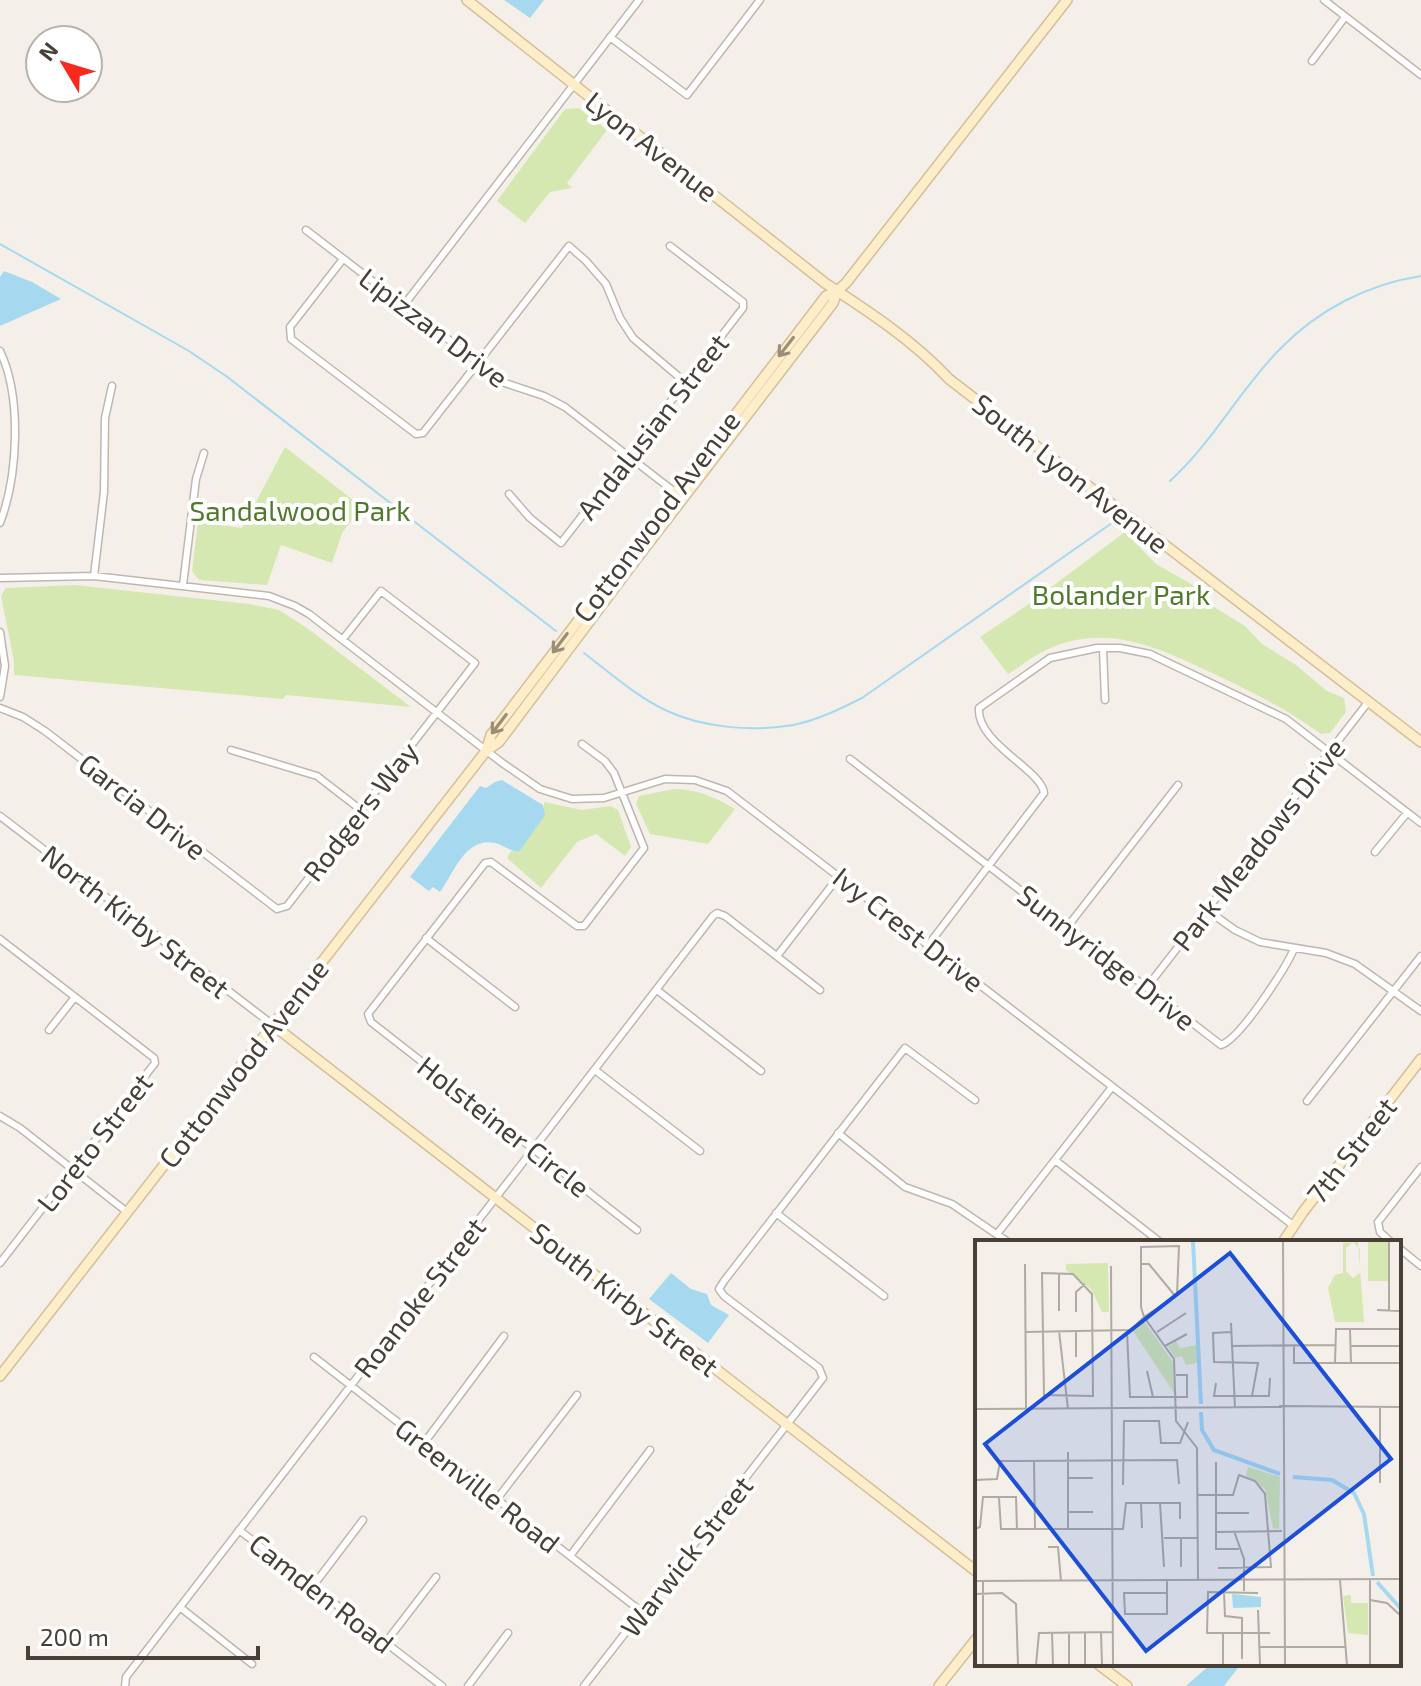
<svg xmlns="http://www.w3.org/2000/svg" width="1421" height="1686" viewBox="0 0 1421 1686" font-family="'Exo 2',sans-serif">
	<style>
		.green { fill: #d5e8b2 }
		.water { fill: #a6d8f0 }
		.lines { fill: none; stroke-linecap: round; stroke-linejoin: round }
		.stream { stroke: #a6d8f0; stroke-width: 2 }
		.street-casing { stroke: #c0b7ac; stroke-width: 9 }
		.secondary-casing { stroke: #d4bf99; stroke-width: 12 }
		.street { stroke: #fff; stroke-width: 6 }
		.secondary { stroke: #feedc9; stroke-width: 9 }
		.oneway { stroke: #9a8e79 }
		.labels { text-anchor: middle; dominant-baseline: central; stroke-width: 8; stroke-linejoin: round; paint-order: stroke }
		.street-label { font-size: 28px; fill: #484037; stroke: #fff }
		.park-label { font-size: 28px; fill: #507a2a; stroke: #fff }
		.inset-river { fill: none; stroke: #a6d8f0; stroke-width: 4 }
		.inset-road { fill: none; stroke: #afaaa2; stroke-width: 2 }
		.view { fill: #1d4ed8; fill-opacity: 0.15; stroke: #1d4ed8; stroke-width: 4 }
		.inset-edge { fill: none; stroke: #484037; stroke-width: 4 }
	</style>
	<rect width="100%" height="100%" fill="#f4f0e9"/>
	<path class="green" d="M 579,108 L 607,130 L 567,183 L 572,188 L 550,192 L 525,223 L 497,201 L 565,109 Z
		M 285,447 L 362,507 L 342,533 L 332,563 L 281,545 L 267,585 L 199,580 L 192,571 L 198,522 L 242,528 Z
		M 1125,532 L 1156,564 L 1193,585 L 1214,607 L 1245,626 L 1262,644 L 1296,665 L 1327,691 L 1344,698 L 1346,712 L 1330,733 L 1321,734 C 1285,708 1254,693 1214,674 C 1159,648 1105,621 1044,651 C 1031,657 1020,667 1008,674 L 980,637 L 1026,606 Z
		M 75,585 L 249,604 L 279,610 L 307,628 L 411,707 L 286,695 L 283,699 L 14,675 L 14,661 L 1,596 L 6,588 Z
		M 674,789 C 698,789 714,797 735,809 L 708,844 L 650,834 L 636,804 L 639,796 Z
		M 544,802 L 582,810 L 610,806 L 618,810 L 631,847 L 625,856 L 596,834 L 577,842 L 541,888 L 507,858 L 511,851 L 519,852 L 544,809 Z"/>
	<path class="water" d="M 504,0 L 544,0 L 530,18 Z
		M 4,271 L 32,282 L 61,299 L 0,326 L 0,277 Z
		M 502,780 L 543,805 L 545,815 L 519,852 C 509,851 504,845 495,843 C 465,837 454,873 440,892 L 433,887 L 429,891 L 410,877 L 480,786 L 486,788 L 495,782 Z
		M 671,1273 L 691,1289 L 707,1294 L 711,1305 L 729,1315 L 708,1343 L 649,1299 Z
		M 1211,1664 L 1241,1664 L 1224,1686 L 1186,1686 Z"/>
	<g class="lines">
		<path class="stream" d="M 0,244 L 189,351 L 226,376 L 556,631
			M 1170,481 C 1213,442 1240,389 1281,348 C 1318,310 1368,284 1421,276
			M 584,653 C 610,673 636,696 665,710 C 703,728 752,732 793,725 C 818,720 840,709 862,698 L 1112,523"/>
		<defs>
			<path id="street" d="M 1324,0 L 1421,75
				M 610,37 L 687,95 L 760,0
				M 1312,61 L 1345,17
				M 306,230 L 505,383 L 544,396 L 565,407 L 676,493
				M 343,259 L 290,327 L 291,339 L 416,434 L 423,433 L 569,246 L 586,261 L 606,284 L 620,318 L 633,338 L 685,382
				M 404,305 L 639,0
				M 0,351 C 22,397 18,476 0,523
				M 509,494 L 530,518 L 561,543 L 743,308 L 743,302 L 670,246
				M 94,576 L 104,492 L 105,418 L 112,386
				M 0,578 L 94,576 L 269,596 L 295,606 L 309,614 L 501,762 L 540,789 L 572,799 L 604,798 L 665,779 L 695,780 L 727,791 L 1294,1226
				M 183,585 L 196,479 L 204,453
				M 0,632 L 5,666 L 0,697
				M 1103,648 L 1105,700
				M 0,708 L 23,717 L 45,731 L 277,909 L 287,906 L 475,663 L 381,591 L 343,639
				M 582,744 L 605,761 L 614,773 L 644,848 L 584,926 L 577,926 L 491,862 L 485,863 L 368,1014 L 371,1022 L 637,1230
				M 231,750 L 317,776 L 361,810
				M 850,759 L 1221,1045 C 1240,1039 1285,969 1294,949
				M 0,816 L 273,1025
				M 1375,852 L 1407,813
				M 1207,910 L 1235,930 L 1260,942 L 1326,953 L 1355,964 L 1421,1011
				M 1068,926 L 1178,785
				M 426,938 L 515,1007
				M 0,939 L 154,1058 L 155,1063 L 0,1263
				M 929,944 L 1044,793 C 1042,770 976,743 979,708 L 1050,658 L 1097,648 L 1120,648 L 1150,654 L 1286,719 L 1421,823
				M 777,956 L 839,876
				M 1147,987 L 1369,701
				M 657,990 L 761,1071
				M 49,1030 L 75,997
				M 595,1070 L 700,1151
				M 1307,1101 L 1421,956
				M 0,1116 L 20,1128 L 127,1212
				M 838,1133 L 905,1187 L 952,1204 L 1008,1242
				M 1055,1160 L 1160,1242
				M 776,1213 L 884,1296
				M 997,1234 L 1112,1087
				M 1391,1242 L 1380,1232 L 1378,1222 L 1421,1167
				M 1399,1248 L 1421,1266
				M 314,1357 L 642,1612
				M 424,1443 L 504,1336
				M 497,1499 L 577,1395
				M 239,1530 L 442,1686
				M 570,1556 L 650,1450
				M 313,1586 L 363,1520
				M 181,1608 L 252,1664
				M 386,1642 L 436,1577
				M 125,1686 L 126,1677 L 713,916 L 717,913 L 725,916 L 820,990
				M 468,1686 L 508,1633
				M 584,1686 L 823,1378 L 819,1368 L 724,1296 L 719,1289 L 724,1281 L 905,1048 L 975,1100"/>
			<path id="secondary" d="M 467,0 L 825,283 C 868,311 914,341 949,379 L 1421,742
				M 486,751 L 491,735 L 826,296 L 837,291 L 846,283 L 1067,0
				M 273,1025 L 977,1572
				M 1283,1242 L 1303,1212 L 1421,1059
				M 0,1376 L 486,751 L 499,742 L 631,566 L 833,303 L 837,291
				M 1098,1664 L 1127,1686
				M 939,1686 L 977,1638"/>
		</defs>
		<use href="#street" class="street-casing"/>
		<use href="#secondary" class="secondary-casing"/>
		<use href="#street" class="street"/>
		<use href="#secondary" class="secondary"/>
	</g>
	<defs><path id="oneway-shaft" d="M-6 0H5M1.5-3L5.5 0L1.5 3" fill="none" stroke-width="1.6" stroke-linecap="round" stroke-linejoin="round" transform="scale(2)"/></defs>
	<g class="oneway">
		<use href="#oneway-shaft" transform="translate(786 347) rotate(128)"/>
		<use href="#oneway-shaft" transform="translate(560 643) rotate(127)"/>
		<use href="#oneway-shaft" transform="translate(499 724) rotate(127)"/>
	</g>
	<g class="labels">
		<g class="street-label">
			<text transform="translate(652 146) rotate(38)">Lyon Avenue</text>
			<text transform="translate(434 327) rotate(37)">Lipizzan Drive</text>
			<text transform="translate(652 426) rotate(-52)">Andalusian Street</text>
			<text transform="translate(1071 473) rotate(38)">South Lyon Avenue</text>
			<text transform="translate(656 516) rotate(-53)">Cottonwood Avenue</text>
			<text transform="translate(143 806) rotate(38)">Garcia Drive</text>
			<text transform="translate(360 811) rotate(-52)">Rodgers Way</text>
			<text transform="translate(1258 844) rotate(-52)">Park Meadows Drive</text>
			<text transform="translate(136 921) rotate(38)">North Kirby Street</text>
			<text transform="translate(909 929) rotate(38)">Ivy Crest Drive</text>
			<text transform="translate(1107 957) rotate(38)">Sunnyridge Drive</text>
			<text transform="translate(243 1063) rotate(-52)">Cottonwood Avenue</text>
			<text transform="translate(504 1126) rotate(38)">Holsteiner Circle</text>
			<text transform="translate(94 1142) rotate(-52)">Loreto Street</text>
			<text transform="translate(1351 1150) rotate(-52)">7th Street</text>
			<text transform="translate(419 1297) rotate(-52)">Roanoke Street</text>
			<text transform="translate(625 1299) rotate(38)">South Kirby Street</text>
			<text transform="translate(478 1485) rotate(38)">Greenville Road</text>
			<text transform="translate(686 1556) rotate(-52)">Warwick Street</text>
			<text transform="translate(322 1593) rotate(38)">Camden Road</text>
		</g>
		<g class="park-label">
			<text x="300" y="510">Sandalwood Park</text>
			<text x="1121" y="594">Bolander Park</text>
		</g>
	</g>
	<g transform="translate(975 1240)">
		<rect width="426" height="426" fill="#f4f0e9"/>
		<path d="M 393,1 L 413,1 L 413,41 L 393,41 ZM 383,2 L 389,82 L 360,82 L 353,48 L 360,35 L 368,33 L 368,3 ZM 378,2 L 385,9 L 385,33 L 378,38 L 371,31 L 371,8 ZM 133,23 L 134,72 L 127,72 L 116,49 L 91,30 L 91,24 ZM 168,80 L 198,122 L 199,153 L 158,91 ZM 201,101 L 205,108 L 222,105 L 222,123 L 211,125 L 207,116 L 200,118 L 193,107 ZM 273,227 L 305,237 L 304,289 L 298,288 L 290,249 L 271,236 ZM 376,355 L 376,363 L 393,363 L 393,395 L 373,393 L 368,356 Z" fill="#d5e8b2" fill-rule="evenodd"/>
		<path d="M 257,354 L 286,357 L 286,367 L 258,368 Z" fill="#a6d8f0"/>
		<path class="inset-river" d="M 218,1 L 226,164M 226,172 L 227,190 L 239,210 L 305,234M 318,237 L 357,240 L 379,253 L 389,274 L 398,336M 402,342 L 426,369"/>
		<path class="inset-road" d="M 308,1 L 310,425M 414,1 L 414,71M 50,24 L 51,169M 167,24 L 174,24 L 201,57M 136,26 L 138,425M 67,33 L 98,34 L 117,54 L 118,156 L 69,155 ZM 84,33 L 84,71M 402,70 L 426,71M 101,72 L 101,52 L 110,44M 256,83 L 260,168M 375,90 L 376,123M 84,91 L 93,169M 101,91 L 101,117M 50,92 L 156,90 L 169,77 L 202,55 L 204,6 L 166,7 L 166,67 L 169,77 L 199,119 L 201,181 L 222,208 L 223,340M 152,92 L 155,157 L 212,157 L 212,135 L 201,135M 182,92 L 211,73M 256,92 L 238,93 L 239,122 L 283,123 L 277,156M 190,106 L 212,94M 256,106 L 360,105M 319,106 L 319,123 L 426,123M 375,106 L 426,106M 360,123 L 361,89 L 426,89M 172,131 L 178,157M 241,143 L 239,156 L 294,156 L 295,138M 304,166 L 426,167M 405,168 L 405,243M 425,168 L 426,230M 0,169 L 307,167M 93,212 L 93,289M 59,221 L 60,289M 241,222 L 241,309 L 264,309M 93,238 L 118,238M 0,240 L 22,239 L 25,221 L 202,220 L 204,244M 148,245 L 149,181 L 184,181 L 186,203 L 205,203 L 213,182M 223,255 L 258,255 L 264,235 L 280,241 L 290,254 L 296,327 L 243,328M 24,258 L 26,289 L 148,289 L 151,263 L 205,263 L 205,279M 166,263 L 167,288M 185,263 L 189,327M 93,272 L 118,272M 241,273 L 274,273M 0,289 L 5,287 L 8,257 L 41,257 L 42,289M 259,291 L 269,319 L 269,351M 241,292 L 307,291M 189,298 L 223,298M 206,298 L 206,327M 73,307 L 83,307 L 86,341M 192,340 L 192,374 L 150,374 L 149,353 L 192,353M 365,340 L 372,425M 0,341 L 426,339M 8,341 L 8,425M 249,352 L 250,376 L 267,378 L 267,419M 283,353 L 233,352 L 232,393 L 295,393M 0,354 L 27,353 L 41,364 L 43,425M 395,360 L 412,363 L 426,376M 283,370 L 285,425M 126,392 L 127,425M 77,393 L 78,425M 94,393 L 94,425M 110,393 L 110,425M 248,394 L 248,425M 284,407 L 371,407M 61,425 L 64,393 L 137,392M 376,425 L 395,425 L 395,340"/>
		<path class="view" d="M 255,13 L 416,219 L 171,411 L 10,204 Z"/>
		<rect width="426" height="426" class="inset-edge"/>
	</g>
	<g transform="translate(64 64) rotate(308)"><circle r="38" fill="#ffffff" stroke="#b6b3af" stroke-width="2"/>
	<path d="M0-6L14 30L0 20L-14 30Z" fill="#f72a1d"/>
	<text y="-12" font-size="22" font-weight="bold" text-anchor="middle" fill="#484037">N</text>
	</g>
	<path d="M28 1646v12h230v-12" fill="none" stroke="#484037" stroke-width="4"/>
	<text x="40" y="1646" font-size="24" fill="#484037" stroke="#ffffff" stroke-width="6" paint-order="stroke">200 m</text>
</svg>
